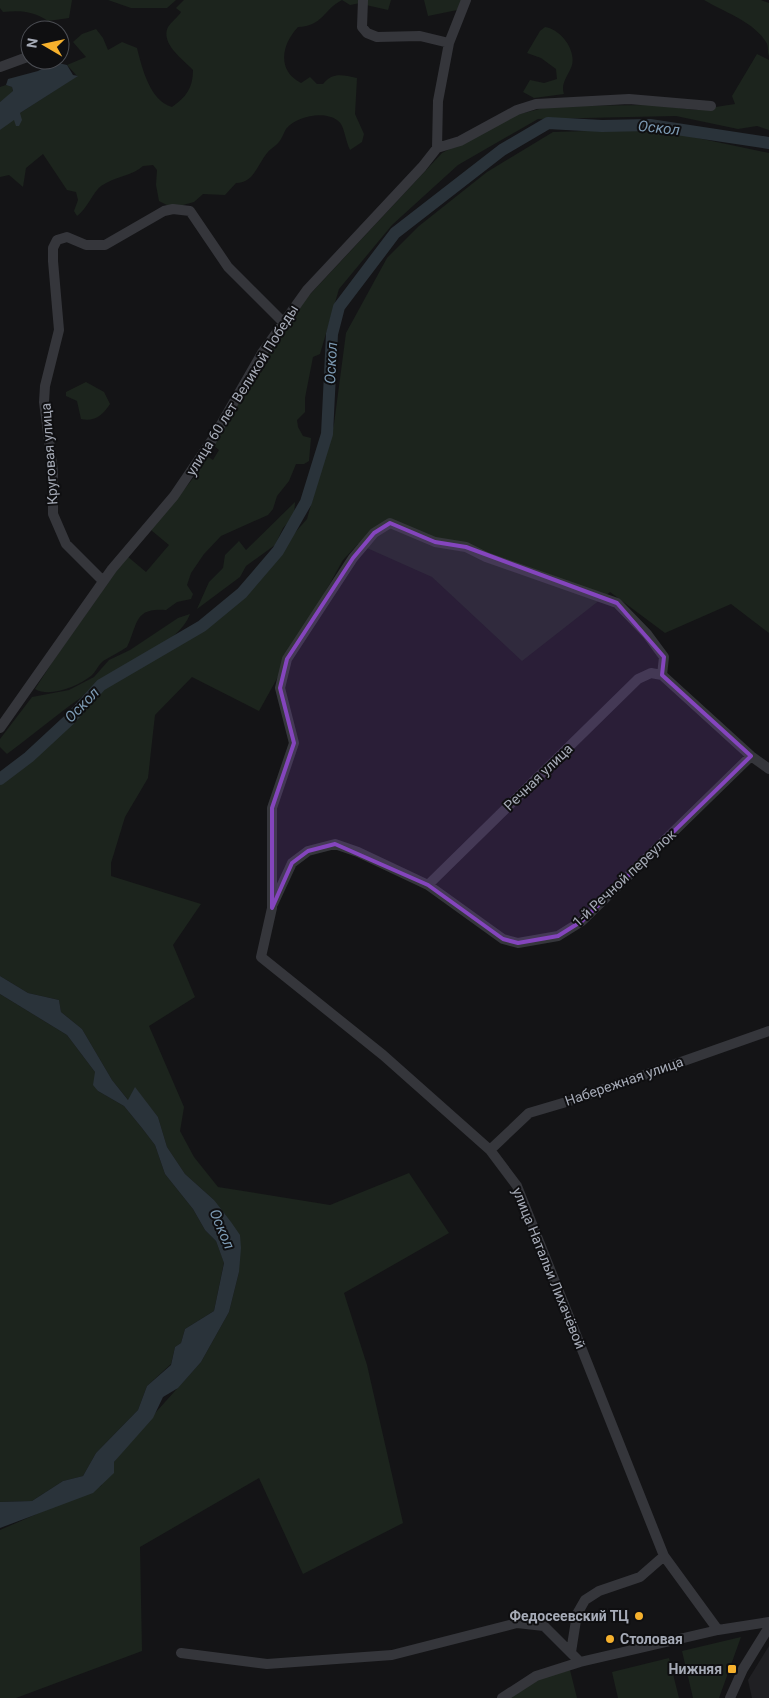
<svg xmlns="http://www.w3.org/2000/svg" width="769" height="1698" viewBox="0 0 769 1698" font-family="Roboto,sans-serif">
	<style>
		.built { fill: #202023 }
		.green { fill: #1c241d }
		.water { fill: #2a333a }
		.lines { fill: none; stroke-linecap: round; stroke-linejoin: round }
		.river { stroke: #2a333a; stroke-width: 12 }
		.minor { stroke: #35363b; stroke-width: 10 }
		.marked { fill: #8445bd; fill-opacity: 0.2; stroke: #8445bd; stroke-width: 4; stroke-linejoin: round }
		.poi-dot { fill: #f6b12d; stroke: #0f0f11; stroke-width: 2 }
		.labels { text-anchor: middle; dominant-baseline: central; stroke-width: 4; stroke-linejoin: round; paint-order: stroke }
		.street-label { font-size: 14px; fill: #a6abb7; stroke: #0f0f11 }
		.poi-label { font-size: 14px; font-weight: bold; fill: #a6abb7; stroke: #0f0f11; text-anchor: end }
		.water-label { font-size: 15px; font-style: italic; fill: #7c9ab3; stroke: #0f0f11 }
	</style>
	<rect width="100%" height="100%" fill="#141416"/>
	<path class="built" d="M 769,1646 L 769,1698 L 752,1698 L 748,1680 Z"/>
	<path class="green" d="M 0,0 L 72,0 L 69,18 L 48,21 C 34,11 20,10 3,12 L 0,8 Z
		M 108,0 L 176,0 L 167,8 L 131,8 Z
		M 184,0 L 360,0 L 360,3 L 350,5 L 342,0 C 323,10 323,26 298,27 C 281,45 277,71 301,83 L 310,77 L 317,84 L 323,84 C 333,72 342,75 357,78 L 355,114 L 364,134 L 362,142 L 350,150 C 346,142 345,131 341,124 C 330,109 297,115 286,129 C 284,132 283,136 281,139 C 278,145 271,148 267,153 C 257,165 254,183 236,183 L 225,195 L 203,194 L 194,202 L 183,205 L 167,205 L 159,201 L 156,185 L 157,170 L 153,165 L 143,166 C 134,175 114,177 101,186 C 93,192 87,209 77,216 L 74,211 L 78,200 L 76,192 L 67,190 L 43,154 L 26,168 L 23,187 L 9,175 L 0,177 L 0,130 L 20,113 L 77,76 L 67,65 L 86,57 L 73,42 L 82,34 L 96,29 L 103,38 L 108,50 L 122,42 L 137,48 C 142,68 150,101 172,107 C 186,97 193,88 193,70 C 184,60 160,44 168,27 C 171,22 178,17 181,12 L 176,8 Z
		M 366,0 L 391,0 L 388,10 L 366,5 Z
		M 424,0 L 461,0 L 462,9 L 428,16 Z
		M 704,0 L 761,0 L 769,3 L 769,56 C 767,52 769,46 766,42 C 753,21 724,12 704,0 Z
		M 545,27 C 560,29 576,49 572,65 C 569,75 560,83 564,94 L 534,98 L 523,92 L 530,80 L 544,83 L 557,79 L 556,69 L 541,58 L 527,53 L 540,31 Z
		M 757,54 L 769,60 L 769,130 L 757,126 L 738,129 L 676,116 L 538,119 L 458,165 L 392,225 L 339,289 L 320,354 L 313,357 L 305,398 L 305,412 L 297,420 L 298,427 L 303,436 L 311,438 L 309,461 L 304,464 L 296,464 L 289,481 L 277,496 L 273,509 L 268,515 L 221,536 L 204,554 L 191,573 L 187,585 L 193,594 L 191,599 L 177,602 L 166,610 C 134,607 138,624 127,647 C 120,652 111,656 103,661 C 98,665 96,672 91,676 C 78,686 50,698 35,689 L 55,658 L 127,556 L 146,572 L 169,545 L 151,530 L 195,476 L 207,456 L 213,460 L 219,450 L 213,445 L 272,344 L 301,304 L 442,153 L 512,116 L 551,106 L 653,105 L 696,110 L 735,104 L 732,96 Z
		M 6,85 L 12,87 L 13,92 L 0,102 L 0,87 Z
		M 655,129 L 769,153 L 769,633 L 731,604 L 665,633 L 610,592 L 522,661 L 432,577 L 358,544 L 343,560 L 259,711 L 192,677 L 155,715 L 148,778 L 125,817 L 111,863 L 111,876 L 201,904 L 173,945 L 195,997 L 149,1026 L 184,1107 L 180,1131 L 194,1157 L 218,1187 L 330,1205 L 409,1173 L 449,1233 L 344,1293 L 367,1365 L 403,1523 L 303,1574 L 259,1478 L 140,1547 L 142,1651 L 16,1698 L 0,1698 L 0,1530 L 101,1486 L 114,1462 L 130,1441 L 201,1362 L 229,1312 L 239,1272 L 214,1200 L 185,1174 L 167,1147 L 158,1117 L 135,1088 L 129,1101 L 112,1080 L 82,1029 L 61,1012 L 59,1000 L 28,993 L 0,976 L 0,779 L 29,757 L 70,719 L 101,685 L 202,626 L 242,593 L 307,519 L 334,424 L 346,333 L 387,258 L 419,226 L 487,172 L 553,132 Z
		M 86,382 L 104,392 L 110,404 C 103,415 95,422 81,419 L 77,401 L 66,396 L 66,392 Z
		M 295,502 L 294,516 L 283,528 L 275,545 L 246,566 L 240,577 L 197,609 L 209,582 L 223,568 L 225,555 L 239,541 L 246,550 Z
		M 190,614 C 181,641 127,666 103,682 C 70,704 39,730 7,754 L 0,747 L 0,739 L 32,697 L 69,690 L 94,677 L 109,660 L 130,650 L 178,618 Z
		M 0,994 L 67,1035 L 95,1072 L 98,1091 L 124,1106 L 142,1128 L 155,1145 L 165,1174 L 193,1209 L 205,1230 L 216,1241 L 224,1262 L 214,1311 L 185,1329 L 181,1343 L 175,1347 L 171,1364 L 147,1386 L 138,1410 L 96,1453 L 83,1476 L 63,1481 L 32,1501 L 0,1502 Z
		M 741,1637 L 719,1698 L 693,1698 L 682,1651 Z
		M 669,1658 L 679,1698 L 618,1698 L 612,1672 Z
		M 570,1670 L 577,1698 L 507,1698 L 538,1679 Z"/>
	<path class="water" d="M 54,62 L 67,65 L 73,75 L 78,76 L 20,113 L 22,120 L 19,126 L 16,126 L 14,120 L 0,130 L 0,102 L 13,91 L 12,87 L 6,85 L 8,79 L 38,71 Z
		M 0,976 L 28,993 L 59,1000 L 61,1012 L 82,1029 L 112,1080 L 128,1100 L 135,1087 L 158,1117 L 167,1147 L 185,1174 L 214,1200 L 231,1222 L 240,1235 L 241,1248 L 239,1272 L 229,1312 L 201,1362 L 178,1388 L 163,1397 L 153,1418 L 114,1462 L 114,1473 L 93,1493 L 0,1528 L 0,1502 L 32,1501 L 63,1481 L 83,1476 L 96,1453 L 138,1410 L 147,1386 L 171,1365 L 175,1347 L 181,1343 L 185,1329 L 214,1311 L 224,1263 L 216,1241 L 205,1230 L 193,1209 L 165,1174 L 155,1145 L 142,1128 L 124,1106 L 98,1091 L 93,1085 L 95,1072 L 67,1035 L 0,994 Z"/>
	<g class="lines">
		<path class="river" d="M 0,779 L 29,757 L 70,719 L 101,685 L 202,626 L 242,593 L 278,551 L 306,502 L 327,434 L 332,334 L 339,307 L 395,233 L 502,150 L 548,123 L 602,126 L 650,125 L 769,143"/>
		<path class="minor" d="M 363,0 L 362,27 L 367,33 L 377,37 L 420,36 L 449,43
			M 60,44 L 61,44
			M 0,67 L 30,56
			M 437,148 L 438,101 L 449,43 L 466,0
			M 103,581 L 66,544 L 53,514 L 53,471 L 44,402 L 45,386 L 59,330 L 53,261 L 53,248 L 57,240 L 67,237 L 86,245 L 105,245 L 164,211 L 173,209 L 190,211 L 228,267 L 283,322
			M 662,675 L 664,657 L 647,634 L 617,603 L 486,557 L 466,547 L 435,542 L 390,523 L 374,533 L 353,558 L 287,659 L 280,688 L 294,743 L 272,808 L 272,908 L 261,957 L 383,1055 L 490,1150 L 517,1186 L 664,1556 L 718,1630
			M 0,728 L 112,569 L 174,496 L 212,440 L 262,353 L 307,290 L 422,167 L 437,148 L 460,141 L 517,110 L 536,104 L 629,99 L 711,106
			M 428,885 L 638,679 L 651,673 L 662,675 L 751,756 L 769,769
			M 273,904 L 292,863 L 308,851 L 335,844 L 358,852 L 428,885 L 503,939 L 518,943 L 558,936 L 582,921 L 751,756
			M 490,1150 L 529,1113 L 573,1100 L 769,1031
			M 571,1652 L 577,1614 L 585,1600 L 599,1591 L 640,1577 L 664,1556
			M 181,1653 L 267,1664 L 392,1655 L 517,1623 L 544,1626 L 580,1662
			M 502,1698 L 536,1676 L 580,1662 L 718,1630 L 769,1622
			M 730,1698 L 743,1669 L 769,1627"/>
	</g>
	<path class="marked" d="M 390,523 L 435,542 L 466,547 L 617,603 L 664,657 L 662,675 L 751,756 L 582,921 L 558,936 L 518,943 L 503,939 L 428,885 L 335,844 L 308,851 L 292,863 L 272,908 L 272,808 L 294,743 L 280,688 L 287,659 L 353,558 L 374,533 Z"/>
	<g class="poi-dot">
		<circle cx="639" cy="1616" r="5"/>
		<circle cx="610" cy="1639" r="5"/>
		<rect x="727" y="1664" width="10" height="10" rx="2.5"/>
	</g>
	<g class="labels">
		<g class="street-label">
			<text transform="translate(242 390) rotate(-58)">улица 60 лет Великой Победы</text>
			<text transform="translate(49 454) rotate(-94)">Круговая улица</text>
			<text transform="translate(538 777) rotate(-44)">Речная улица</text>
			<text transform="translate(624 878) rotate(-43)">1-й Речной переулок</text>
			<text transform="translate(624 1081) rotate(-19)">Набережная улица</text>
			<text transform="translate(549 1268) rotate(68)">улица Натальи Лихачёвой</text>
		</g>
		<g class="poi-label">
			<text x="629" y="1616">Федосеевский ТЦ</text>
			<text x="620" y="1639" text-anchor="start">Столовая</text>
			<text x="722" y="1669">Нижняя</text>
		</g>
		<g class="water-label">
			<text transform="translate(659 128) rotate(6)">Оскол</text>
			<text transform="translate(331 363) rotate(-87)">Оскол</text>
			<text transform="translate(82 705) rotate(-46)">Оскол</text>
			<text transform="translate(222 1229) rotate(67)">Оскол</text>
		</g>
	</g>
	<g transform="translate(45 45) rotate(279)"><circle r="24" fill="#0f0f11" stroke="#4b4d53"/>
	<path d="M0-4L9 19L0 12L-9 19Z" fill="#f6b12d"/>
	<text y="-8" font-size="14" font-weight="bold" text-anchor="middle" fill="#a6abb7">N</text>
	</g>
</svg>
